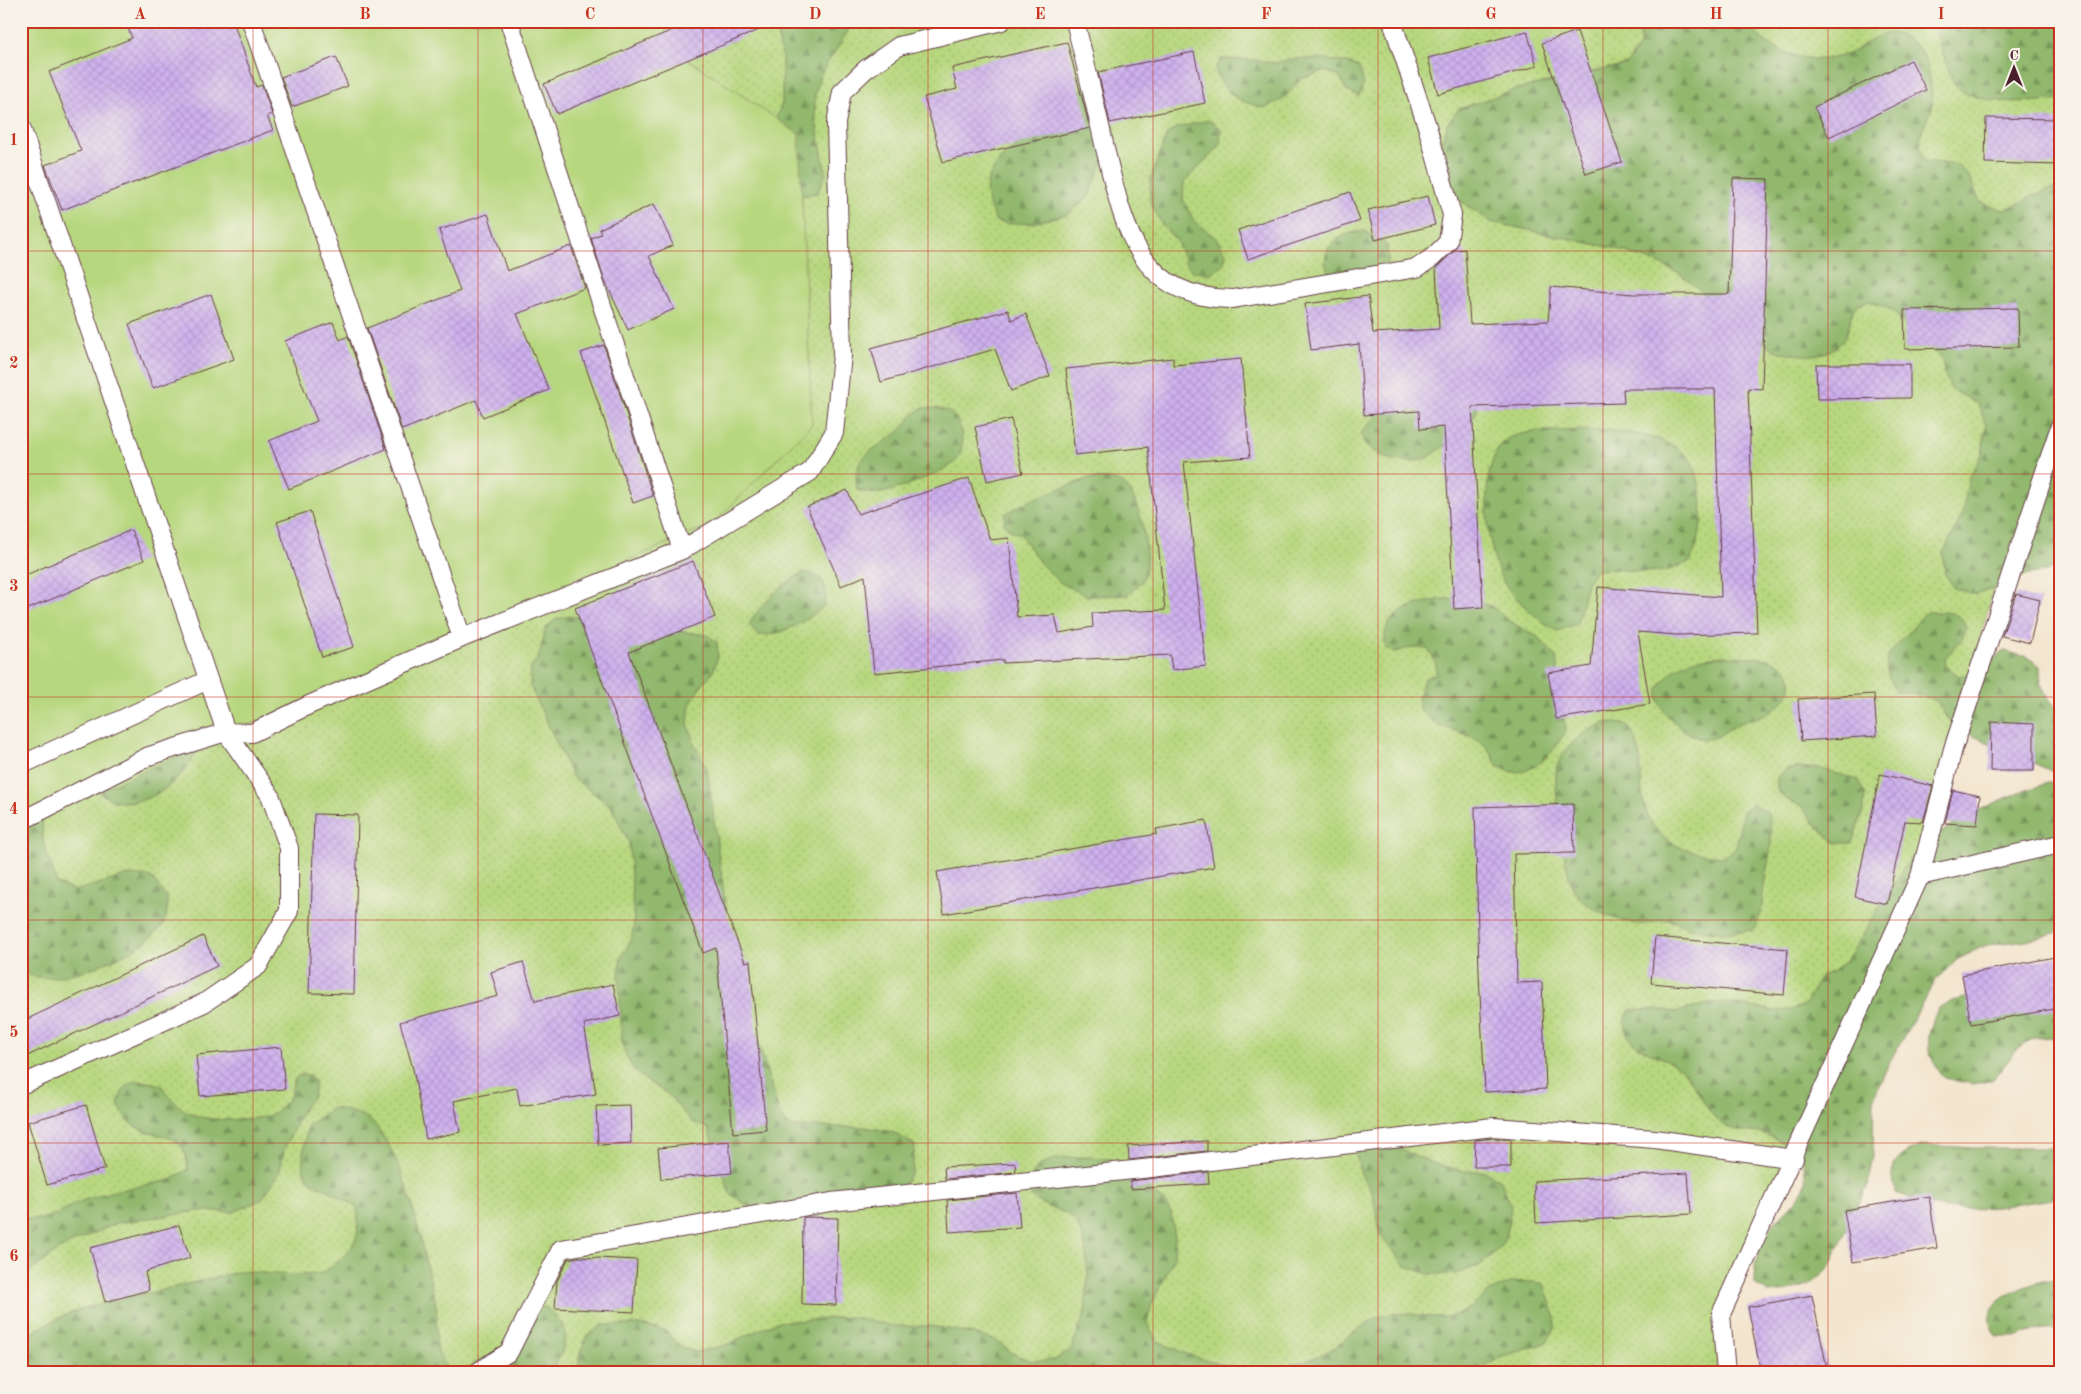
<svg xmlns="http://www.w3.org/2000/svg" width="2081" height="1394" viewBox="0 0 2081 1394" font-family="'Old Standard TT',serif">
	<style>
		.grass { fill: url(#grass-dots); stroke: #807b54 }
		.forest { fill: url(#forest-firs); stroke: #6e6c4c }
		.garden { fill: #b7d77e; stroke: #807b54 }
		.building { fill: url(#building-cross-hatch) }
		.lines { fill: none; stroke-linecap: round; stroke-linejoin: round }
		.service-casing { stroke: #633d43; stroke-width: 20 }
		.service { stroke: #fff; stroke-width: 18 }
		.grid { fill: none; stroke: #c8321e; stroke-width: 1; stroke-opacity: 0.55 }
		.neatline { fill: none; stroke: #c8321e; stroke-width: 2 }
		.grid-label { font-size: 16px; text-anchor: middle; font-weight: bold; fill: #c8321e }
	</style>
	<defs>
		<pattern id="grass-dots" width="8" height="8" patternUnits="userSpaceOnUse" patternTransform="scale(1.25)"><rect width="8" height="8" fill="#b7d77e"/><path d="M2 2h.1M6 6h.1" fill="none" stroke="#9fb86d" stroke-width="1.8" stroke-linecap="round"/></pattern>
		<pattern id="forest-firs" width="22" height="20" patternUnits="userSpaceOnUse" patternTransform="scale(1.25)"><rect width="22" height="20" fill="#91b86d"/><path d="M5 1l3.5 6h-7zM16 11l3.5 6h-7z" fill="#78955a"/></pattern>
		<pattern id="building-cross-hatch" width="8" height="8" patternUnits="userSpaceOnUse" patternTransform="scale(1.25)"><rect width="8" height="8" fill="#ceb0ee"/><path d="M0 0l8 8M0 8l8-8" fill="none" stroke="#b297cc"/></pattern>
	</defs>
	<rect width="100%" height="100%" fill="#f7f3e8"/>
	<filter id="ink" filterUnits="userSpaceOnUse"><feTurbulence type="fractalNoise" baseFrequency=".02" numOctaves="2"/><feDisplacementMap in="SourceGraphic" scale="10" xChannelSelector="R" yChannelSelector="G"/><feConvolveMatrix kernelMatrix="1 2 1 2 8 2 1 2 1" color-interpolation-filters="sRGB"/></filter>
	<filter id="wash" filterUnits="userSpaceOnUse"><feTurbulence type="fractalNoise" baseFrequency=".0096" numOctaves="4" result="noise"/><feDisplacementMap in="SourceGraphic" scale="20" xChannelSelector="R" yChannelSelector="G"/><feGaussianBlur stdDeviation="1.12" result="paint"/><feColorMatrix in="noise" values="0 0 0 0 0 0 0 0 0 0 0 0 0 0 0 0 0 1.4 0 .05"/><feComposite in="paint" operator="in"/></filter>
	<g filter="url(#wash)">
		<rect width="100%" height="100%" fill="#f3e5cd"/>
		<path class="grass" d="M 21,21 L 2060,21 L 2060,365 L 2027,469 L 1921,852 L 1724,1298 L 1716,1373 L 21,1373 Z"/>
		<path class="forest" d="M 775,21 L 848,21 L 848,31 L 820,75 L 815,95 L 815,116 L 826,174 L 817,193 L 790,198 L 768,139 L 782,103 L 782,58 Z
			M 1640,21 L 1745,21 C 1751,27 1757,35 1764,40 C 1788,59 1826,66 1854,51 C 1868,43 1885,27 1902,36 C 1925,47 1929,65 1931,89 C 1931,95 1933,102 1932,108 C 1924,130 1914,138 1925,161 L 1958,165 L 1969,177 L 1980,202 L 2004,210 L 2044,191 L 2060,187 L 2060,562 L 2047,572 L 2029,574 L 1976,595 L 1954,588 L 1945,574 L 1943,553 L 1962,515 L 1969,479 L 1982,454 L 1986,425 L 1978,404 L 1951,389 L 1944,373 L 1943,360 L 1892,310 L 1868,301 L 1855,306 C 1850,316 1849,332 1844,339 C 1829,361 1794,356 1774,350 L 1680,274 L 1658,263 L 1617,249 L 1491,222 L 1458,199 L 1444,176 L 1440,149 L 1447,124 L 1459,109 L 1517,89 L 1627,64 L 1640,44 Z
			M 1933,21 L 2060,21 L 2060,99 C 2035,102 1971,107 1955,84 C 1948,74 1937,35 1933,21 Z
			M 1221,59 L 1255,60 L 1273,63 L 1292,59 L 1319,59 L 1344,62 L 1359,67 L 1364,84 L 1359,96 L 1347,91 L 1339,76 L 1324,71 L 1301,79 L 1283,99 L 1265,108 C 1238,101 1225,96 1215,69 Z
			M 1084,87 L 1102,88 L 1109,94 L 1115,132 L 1089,196 L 1068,214 L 1033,223 L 1008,224 L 996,221 C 984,195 981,184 1000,160 Z
			M 1209,120 L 1221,129 L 1220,146 L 1184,182 L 1183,200 L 1194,221 L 1217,239 L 1226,254 L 1223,266 L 1210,274 L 1192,271 L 1186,264 L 1177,241 L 1163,226 L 1150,202 L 1151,178 L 1167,134 L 1177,128 Z
			M 1365,231 L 1387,245 L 1388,261 L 1380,271 L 1333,282 C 1314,252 1334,233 1365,231 Z
			M 1449,336 L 1477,382 L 1477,411 L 1466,430 L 1428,458 L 1410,462 L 1384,458 L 1365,445 L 1361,433 Z
			M 923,408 C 934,408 945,408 953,415 C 963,425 966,452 955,462 C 948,470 891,493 880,493 C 872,494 865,492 857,490 C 856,480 855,472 860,463 C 865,451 886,442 896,434 C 909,424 908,415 923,408 Z
			M 1538,431 C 1583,431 1647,424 1684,453 C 1696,462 1699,482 1701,495 C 1703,521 1701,539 1690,562 C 1681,565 1672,570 1663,571 C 1641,574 1618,567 1596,570 L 1587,583 L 1577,624 L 1557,631 C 1537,618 1514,601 1502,579 C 1486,549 1475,459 1509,438 C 1516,434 1530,433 1538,431 Z
			M 1087,479 C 1099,479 1115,477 1125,485 C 1141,498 1153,564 1142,581 C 1138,586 1132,590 1128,595 L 1087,596 L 1059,582 L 1040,563 L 1021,535 L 1010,530 L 1004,523 L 1005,514 C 1033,497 1057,490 1087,479 Z
			M 804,572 C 826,576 828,586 824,606 C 807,621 780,637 757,635 L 749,624 C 761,604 783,583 804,572 Z
			M 1442,599 L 1462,599 L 1491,606 L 1509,621 L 1538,637 L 1556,657 L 1566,732 C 1554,749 1539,772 1515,772 C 1509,772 1502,768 1497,766 C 1485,734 1467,737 1439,725 C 1433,722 1426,715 1420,711 L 1418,696 L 1425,678 L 1436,674 L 1436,663 L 1428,649 L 1411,647 L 1395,652 L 1386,649 C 1378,612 1414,604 1442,599 Z
			M 1927,612 C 1942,612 1957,610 1966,624 L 1963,638 L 1945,658 L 1946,666 L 1959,676 L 1985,672 L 1990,660 L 2005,651 L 2027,657 L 2040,666 C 2040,687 2044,697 2060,710 L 2060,775 L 1967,733 L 1946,717 L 1937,701 L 1917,694 L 1896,691 C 1877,657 1890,654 1911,630 C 1917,623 1920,618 1927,612 Z
			M 569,616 L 707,635 L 717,642 L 718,656 L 713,672 L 702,684 L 690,704 L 688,723 L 694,743 L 707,769 L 732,953 L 780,1116 L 790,1127 L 864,1127 L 892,1132 L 915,1145 L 912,1171 L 901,1190 L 757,1212 L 730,1194 L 708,1128 L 692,1122 L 668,1094 L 645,1080 L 632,1068 L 622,1045 L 619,975 L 621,957 L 631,940 L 634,925 L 629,843 L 611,806 L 573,778 L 530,686 L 531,667 L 538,659 L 546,628 L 556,619 Z
			M 21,643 L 206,734 C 191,769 159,809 115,801 C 108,799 101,793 94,790 L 42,808 L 43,841 L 57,884 L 75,891 L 128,875 L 151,877 L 167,897 C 167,903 168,913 165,920 C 155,949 62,986 32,976 C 28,975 24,969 21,966 Z
			M 1728,656 C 1740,657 1754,656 1766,659 C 1799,666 1798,692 1773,710 C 1763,717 1749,719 1738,724 C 1726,729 1719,740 1704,739 C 1689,738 1666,717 1660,704 C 1658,700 1658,693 1658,689 C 1675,661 1696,657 1728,656 Z
			M 1611,722 L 1627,725 C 1641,743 1640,757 1641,779 C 1643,837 1672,850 1723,857 L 1736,848 L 1743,811 L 1753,804 L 1768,813 C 1775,846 1768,856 1764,886 C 1761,906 1765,911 1753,930 C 1731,933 1711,933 1689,928 C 1682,926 1675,921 1668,920 C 1660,919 1650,924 1642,924 C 1619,923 1588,910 1575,892 C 1565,879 1552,781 1557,766 C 1565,745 1590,725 1611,722 Z
			M 1815,767 L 1858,780 L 1865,794 L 1863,811 L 1852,843 L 1836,843 L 1818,827 L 1801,806 L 1785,799 L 1777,790 L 1777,778 L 1787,769 Z
			M 2048,783 L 2060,784 L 2060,932 L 2026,940 L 1987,945 L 1958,959 L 1936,979 L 1890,1061 L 1874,1097 L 1873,1155 L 1868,1185 L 1828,1269 L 1811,1284 L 1789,1291 L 1769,1293 L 1754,1284 C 1754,1259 1761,1235 1780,1217 C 1788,1209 1797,1201 1803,1190 C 1808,1181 1804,1166 1802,1156 C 1792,1149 1781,1141 1770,1136 C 1757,1130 1737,1134 1722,1124 C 1706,1113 1697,1085 1684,1072 C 1668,1056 1646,1055 1632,1041 C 1624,1033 1623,1019 1630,1010 L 1655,1009 L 1677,1012 L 1708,1004 L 1726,1003 L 1775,1011 L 1790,1010 L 1805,1005 L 1821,976 L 1833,971 L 1846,961 C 1867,930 1884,897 1905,866 C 1931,828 2004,796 2048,783 Z
			M 2060,977 L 2060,1037 L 2033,1038 L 2015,1052 L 1993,1080 L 1973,1084 L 1944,1078 C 1924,1051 1925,1039 1938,1008 L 1952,1001 Z
			M 299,1075 L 310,1075 L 315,1083 L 313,1097 L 304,1107 L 285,1147 L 279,1174 L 261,1200 L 234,1212 L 198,1211 L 117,1223 L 61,1248 L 21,1278 L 21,1218 L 41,1219 L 58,1214 L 78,1202 L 110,1192 L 171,1180 L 188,1169 C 185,1127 158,1142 131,1124 C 126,1120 121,1110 118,1104 C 125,1077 136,1079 161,1085 C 184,1120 206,1121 245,1119 C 254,1118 268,1118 275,1112 C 279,1109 286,1103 289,1098 C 294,1089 290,1082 299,1075 Z
			M 333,1108 C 346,1111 362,1112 372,1122 C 404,1156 417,1224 427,1268 C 430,1280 434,1293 436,1305 C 439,1333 429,1351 453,1373 L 204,1373 L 147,1365 L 106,1366 L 85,1373 L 21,1373 L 21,1347 L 36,1330 L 63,1316 L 88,1307 L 243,1271 C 260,1273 311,1278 324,1272 C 330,1269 335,1263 340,1260 C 359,1242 359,1233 357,1208 C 312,1174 293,1196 308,1125 Z
			M 1357,1143 L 1387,1144 L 1436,1164 L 1464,1171 L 1485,1171 L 1501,1181 L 1511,1206 L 1507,1234 L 1500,1247 L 1481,1265 L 1455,1274 L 1428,1274 L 1404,1265 L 1381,1236 L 1372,1192 L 1361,1174 L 1356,1155 Z
			M 1923,1145 L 1973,1148 L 2060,1148 L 2060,1198 L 1997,1207 L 1945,1209 L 1896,1193 C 1884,1166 1900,1154 1923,1145 Z
			M 1092,1157 L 1112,1159 L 1163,1200 L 1171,1213 L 1175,1236 L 1174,1259 L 1152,1303 L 1147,1323 L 1156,1340 C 1210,1368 1274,1382 1330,1350 C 1350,1339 1367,1317 1391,1314 C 1414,1311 1436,1322 1459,1314 C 1470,1310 1479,1301 1487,1294 C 1504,1281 1524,1279 1544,1284 L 1555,1316 L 1555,1329 L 1546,1343 L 1505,1356 L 1469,1373 L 578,1373 L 580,1352 L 588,1335 L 603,1325 L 640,1325 L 666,1331 L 681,1347 L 696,1352 L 726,1345 L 776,1322 L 851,1317 L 892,1326 L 930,1326 L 965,1332 L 996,1340 L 1010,1352 L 1031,1361 L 1055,1360 L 1071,1349 L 1085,1313 L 1088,1275 L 1085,1246 L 1077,1222 L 1066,1213 L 1048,1207 L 1031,1197 C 1026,1154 1061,1158 1092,1157 Z
			M 2043,1281 L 2060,1281 L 2060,1329 L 2031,1331 L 2016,1337 L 1997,1337 C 1972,1304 2018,1288 2043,1281 Z
			M 545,1307 C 574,1329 568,1343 551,1373 L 472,1373 C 472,1356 498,1355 511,1350 L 530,1309 Z"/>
		<path class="garden" d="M 21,21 L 670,21 L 679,53 L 799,134 L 812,424 L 714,523 L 21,824 Z"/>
		<g id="blocks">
			<path class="building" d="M 125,21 L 233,21 L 256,87 L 262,85 L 272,114 L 267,116 L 273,130 L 62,210 L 45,165 L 81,151 L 49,72 L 132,38 Z
				M 694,21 L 778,22 L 557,114 L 544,84 Z
				M 1527,31 L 1537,66 L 1438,94 L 1428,58 Z
				M 1577,31 L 1622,162 L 1586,174 L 1542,43 Z
				M 1067,42 L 1090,128 L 943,162 L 924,97 L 957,89 L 952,68 Z
				M 1194,52 L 1205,103 L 1110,123 L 1098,72 Z
				M 336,57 L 348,86 L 292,107 L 281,77 Z
				M 1911,60 L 1926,90 L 1829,137 L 1814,107 Z
				M 1986,118 L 2060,119 L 2060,165 L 1985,163 Z
				M 1733,178 L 1768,179 L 1762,389 L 1748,388 L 1757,633 L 1677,635 L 1638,632 L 1650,704 L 1556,719 L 1548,673 L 1591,666 L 1598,587 L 1721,597 L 1715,389 L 1623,389 L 1624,403 L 1472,407 L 1483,607 L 1454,609 L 1444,427 L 1420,429 L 1419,411 L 1364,415 L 1359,344 L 1311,350 L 1305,304 L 1368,296 L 1373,333 L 1439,329 L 1436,268 L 1455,250 L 1465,249 L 1470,324 L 1548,321 L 1551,287 L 1633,294 L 1729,294 Z
				M 1350,192 L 1360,221 L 1248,259 L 1238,230 Z
				M 1428,196 L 1435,225 L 1375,240 L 1368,210 Z
				M 654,204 L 673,245 L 649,256 L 674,309 L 628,330 L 605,281 L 591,238 L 601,234 L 599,229 Z
				M 488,214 L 507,271 L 571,246 L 585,288 L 517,314 L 549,390 L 483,417 L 476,400 L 402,430 L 367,328 L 460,291 L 439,230 Z
				M 211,294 L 234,359 L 153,388 L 129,324 Z
				M 2018,308 L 2019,347 L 1905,349 L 1904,310 Z
				M 1008,310 L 1011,320 L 1026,314 L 1050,376 L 1011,391 L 995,349 L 881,382 L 871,348 Z
				M 333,322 L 340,340 L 348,336 L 386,449 L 289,489 L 269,441 L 317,421 L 285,341 Z
				M 604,345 L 653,496 L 633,503 L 581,353 Z
				M 1173,358 L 1173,365 L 1241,359 L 1250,457 L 1184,462 L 1206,666 L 1172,670 L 1170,655 L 1003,663 L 1003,660 L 874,673 L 865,576 L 841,586 L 807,507 L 847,490 L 858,514 L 969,478 L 990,540 L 1009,538 L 1017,617 L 1055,615 L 1059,633 L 1093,627 L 1092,613 L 1165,610 L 1148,447 L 1075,455 L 1066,369 Z
				M 1816,364 L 1910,364 L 1910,398 L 1817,399 Z
				M 1011,419 L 1023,473 L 987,481 L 975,427 Z
				M 310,511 L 354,647 L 322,657 L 277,522 Z
				M 131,530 L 144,560 L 21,612 L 21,577 Z
				M 693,561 L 715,617 L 629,652 L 745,962 L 750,961 L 766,1130 L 733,1133 L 716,948 L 703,953 L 575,608 Z
				M 2016,594 L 2040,600 L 2030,643 L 2002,636 Z
				M 1874,694 L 1877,736 L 1801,741 L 1798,699 Z
				M 1991,722 L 2034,724 L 2034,771 L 1990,771 Z
				M 1880,774 L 1933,786 L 1923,822 L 1905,821 L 1887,904 L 1855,897 Z
				M 1953,790 L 1980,796 L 1977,825 L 1945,823 Z
				M 1573,804 L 1574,853 L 1514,854 L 1517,983 L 1542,982 L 1546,1089 L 1485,1092 L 1479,974 L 1475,807 Z
				M 314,814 L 358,815 L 354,994 L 309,993 Z
				M 1206,820 L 1214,867 L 944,914 L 937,872 L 1157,834 L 1156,829 Z
				M 203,936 L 217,966 L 21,1059 L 21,1022 Z
				M 1655,937 L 1788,949 L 1784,995 L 1651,983 Z
				M 2060,956 L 2060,1008 L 1971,1024 L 1962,975 Z
				M 523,962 L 535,1001 L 613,984 L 620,1016 L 584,1024 L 596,1094 L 520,1106 L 517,1088 L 454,1101 L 460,1132 L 426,1139 L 413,1069 L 400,1022 L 498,996 L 491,972 Z
				M 281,1047 L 285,1089 L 200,1096 L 196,1055 Z
				M 86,1105 L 105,1169 L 47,1185 L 28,1122 Z
				M 630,1105 L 631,1143 L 598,1145 L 596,1106 Z
				M 1493,1138 L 1511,1139 L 1511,1167 L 1474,1167 L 1475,1140 Z
				M 729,1141 L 732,1173 L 661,1179 L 658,1148 Z
				M 1207,1141 L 1207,1151 L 1129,1160 L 1128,1146 Z
				M 1015,1163 L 1016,1172 L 945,1179 L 944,1167 Z
				M 1208,1172 L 1209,1184 L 1131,1189 L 1130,1181 Z
				M 1688,1173 L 1691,1214 L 1536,1223 L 1534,1181 Z
				M 1017,1193 L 1020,1227 L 949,1232 L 947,1200 Z
				M 1929,1196 L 1937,1248 L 1853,1262 L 1844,1210 Z
				M 806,1217 L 838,1218 L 836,1305 L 802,1304 L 803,1218 Z
				M 179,1225 L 190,1258 L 145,1272 L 149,1290 L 105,1302 L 90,1248 Z
				M 578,1257 L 637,1260 L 634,1312 L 555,1308 L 557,1281 L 568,1259 Z
				M 1812,1295 L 1828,1373 L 1761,1373 L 1748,1307 Z"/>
		</g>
	</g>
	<g filter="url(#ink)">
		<use href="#blocks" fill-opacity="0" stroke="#633d43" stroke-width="1"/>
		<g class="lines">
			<defs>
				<path id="service" d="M 251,21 L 462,638
					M 509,21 L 682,550
					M 1075,21 C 1085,62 1095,103 1104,144 C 1123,222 1135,299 1233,299 L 1417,268 L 1433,257 L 1448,242 L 1452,215 L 1427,126 L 1392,21
					M 21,127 L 226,732 L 252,733 L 309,705 L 462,638 L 682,550 L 810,472 L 834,433 L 842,355 L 836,123 L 842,92 L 866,69 L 899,46 L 1002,21
					M 21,765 L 208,680
					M 21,821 L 149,756 L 226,732 L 270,795 L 289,848 L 289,911 L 258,966 L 204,1003 L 21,1085
					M 1920,876 L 2060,844
					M 476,1373 L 509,1352 L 561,1249 L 831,1202 L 1152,1168 L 1493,1127 L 1655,1139 L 1794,1159
					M 1726,1373 L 1721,1314 L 1920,876 L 1953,749 L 2060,426"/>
			</defs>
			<use href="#service" class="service-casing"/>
			<use href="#service" class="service"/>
		</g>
	</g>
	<path class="grid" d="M 253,21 L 253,1373M 478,21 L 478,1373M 703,21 L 703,1373M 928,21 L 928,1373M 1153,21 L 1153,1373M 1378,21 L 1378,1373M 1603,21 L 1603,1373M 1828,21 L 1828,1373M 21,251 L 2060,251M 21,474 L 2060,474M 21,697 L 2060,697M 21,920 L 2060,920M 21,1143 L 2060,1143"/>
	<rect width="2081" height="1394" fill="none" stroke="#f7f3e8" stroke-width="55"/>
	<g transform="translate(2014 68)" stroke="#f7f3e8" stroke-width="4" paint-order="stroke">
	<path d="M0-4L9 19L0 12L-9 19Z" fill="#4a1f2b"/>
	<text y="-8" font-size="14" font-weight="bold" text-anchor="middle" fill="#4a1f2b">С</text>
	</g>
	<rect x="28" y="28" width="2026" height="1338" class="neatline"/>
	<g class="grid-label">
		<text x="140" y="19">A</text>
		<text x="365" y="19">B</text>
		<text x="590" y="19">C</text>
		<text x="815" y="19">D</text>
		<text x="1040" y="19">E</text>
		<text x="1266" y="19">F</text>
		<text x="1491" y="19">G</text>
		<text x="1716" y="19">H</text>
		<text x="1941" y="19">I</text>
		<text x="14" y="145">1</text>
		<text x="14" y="368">2</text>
		<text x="14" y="591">3</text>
		<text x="14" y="814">4</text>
		<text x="14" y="1037">5</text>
		<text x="14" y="1261">6</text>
	</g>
</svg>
